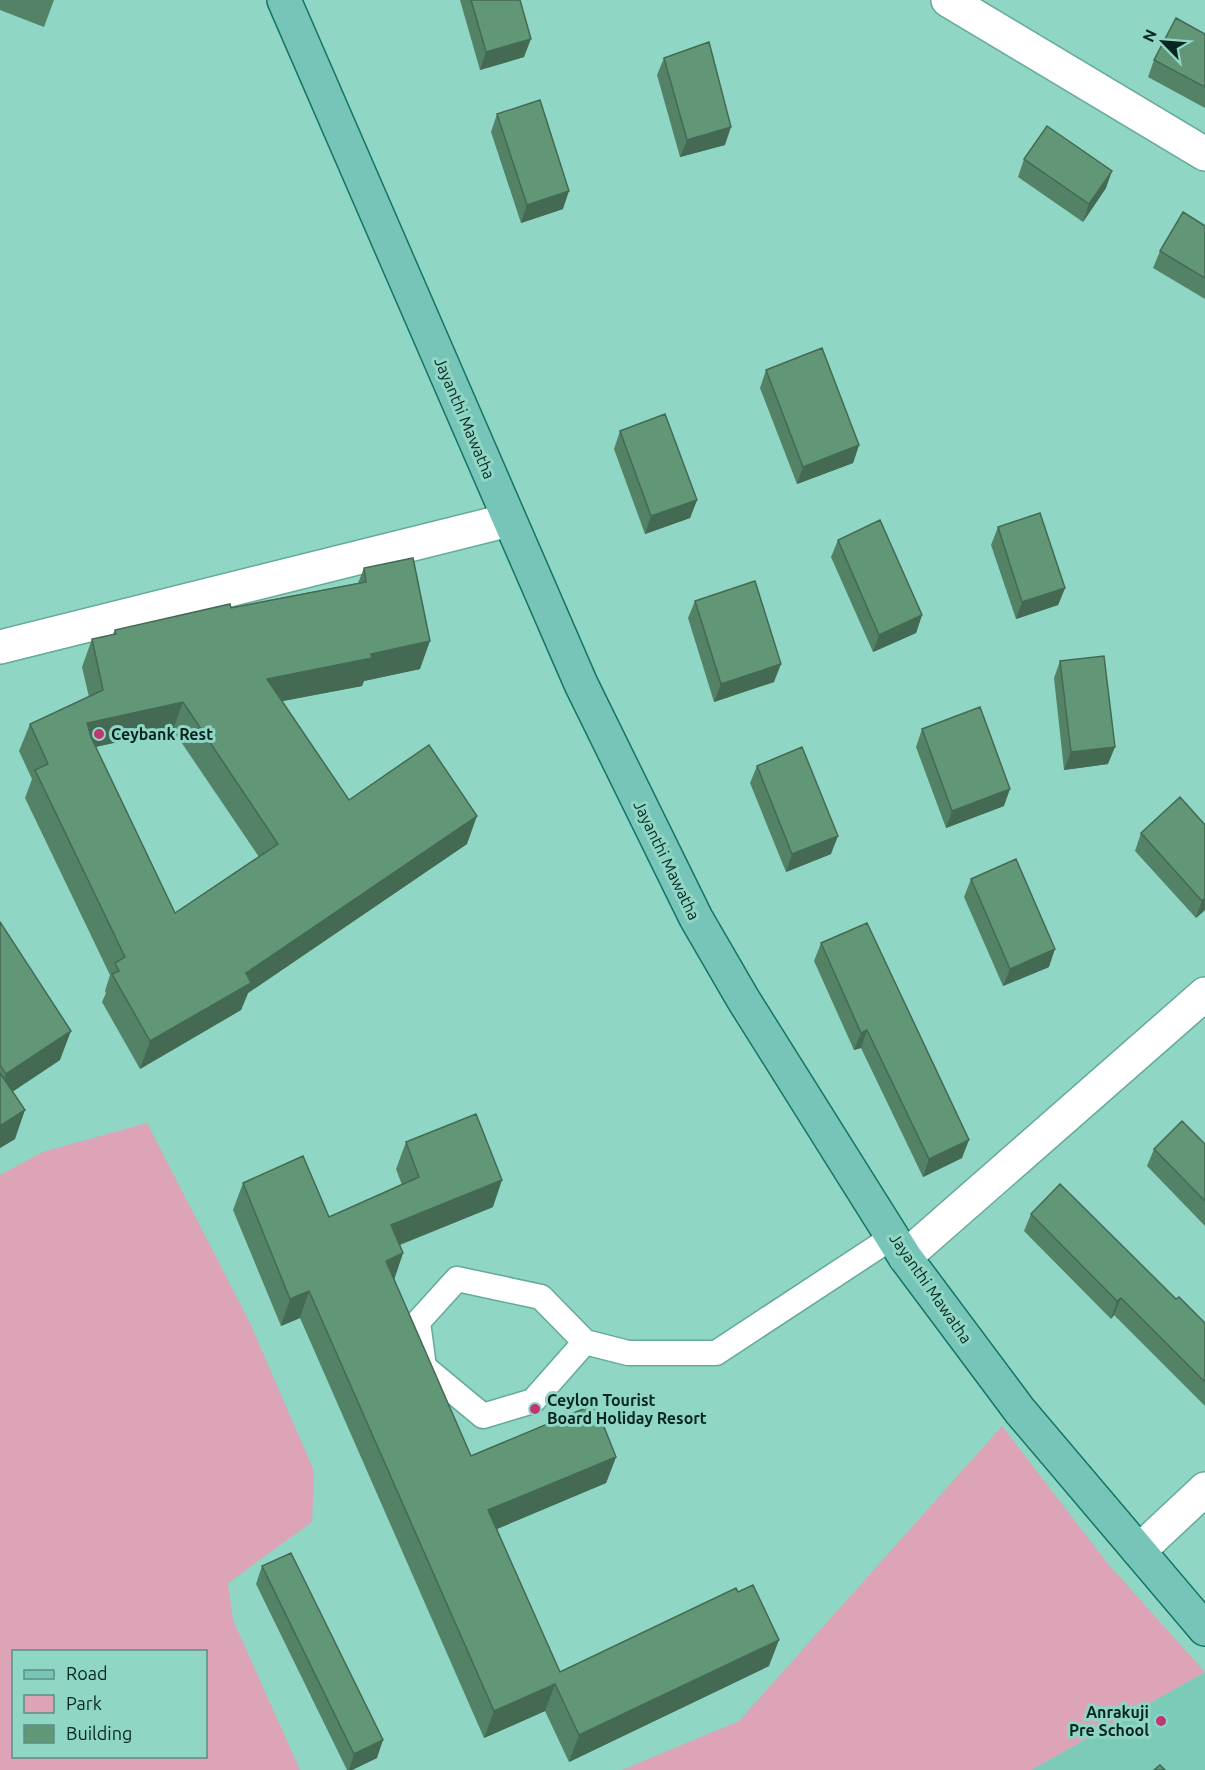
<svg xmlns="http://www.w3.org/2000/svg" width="1205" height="1770" viewBox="0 0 1205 1770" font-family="Ubuntu,sans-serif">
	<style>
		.built { fill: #7bcbb8 }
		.green { fill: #dda3b6; fill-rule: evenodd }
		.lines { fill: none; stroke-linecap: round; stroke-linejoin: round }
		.lane-casing { stroke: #64a999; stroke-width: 27 }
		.street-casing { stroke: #64a999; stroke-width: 36 }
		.primary-casing { stroke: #157464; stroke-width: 36 }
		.lane { stroke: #fff; stroke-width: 24 }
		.street { stroke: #fff; stroke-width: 33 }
		.primary { stroke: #77c5b8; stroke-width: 33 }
		.wall { fill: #538266; fill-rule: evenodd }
		.shaded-wall { fill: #446a53 }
		.building { fill: #619777; stroke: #446a53; stroke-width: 1.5; fill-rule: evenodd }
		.poi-dot { fill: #be3674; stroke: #8fd6c4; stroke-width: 2 }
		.labels { text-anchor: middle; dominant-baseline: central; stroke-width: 6; stroke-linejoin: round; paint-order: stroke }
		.street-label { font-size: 16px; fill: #082620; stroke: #8fd6c4 }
		.poi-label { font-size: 16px; font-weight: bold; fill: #082620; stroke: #8fd6c4; text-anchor: start }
	</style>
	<rect width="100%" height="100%" fill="#8fd6c4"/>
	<path class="built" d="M 1205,1672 L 1205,1770 L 1031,1770 Z"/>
	<path class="green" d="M 147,1123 L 250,1323 L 314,1471 L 312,1522 L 228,1583 L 233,1620 L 300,1770 L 0,1770 L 0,1175 L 43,1152 ZM 14,1652 L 206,1652 L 206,1756 L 14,1756 Z
		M 1002,1426 L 1108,1564 L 1205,1672 L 1031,1770 L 622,1770 L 739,1721 Z"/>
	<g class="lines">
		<defs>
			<path id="lane" d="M 585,1342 L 533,1401 L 483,1416 L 424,1367 L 418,1322 L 457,1279 L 541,1297 L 585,1342 L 628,1353 L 716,1353 L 894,1236"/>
			<path id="street" d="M 948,0 L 1205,154
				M 0,647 L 509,520
				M 905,1257 L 1205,994
				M 1139,1551 L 1205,1489"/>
			<path id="primary" d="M 284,0 L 581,684 L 696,918 L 743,999 L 905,1257 L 1020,1411 L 1205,1629"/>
		</defs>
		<use href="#lane" class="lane-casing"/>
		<use href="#street" class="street-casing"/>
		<use href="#primary" class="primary-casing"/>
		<use href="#lane" class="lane"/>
		<use href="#street" class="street"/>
		<use href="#primary" class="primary"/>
	</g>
	<path class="wall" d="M 0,0 L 54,0 L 44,27 L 0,10 Z
		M 460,0 L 520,0 L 524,57 L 480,70 Z
		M 1205,34 L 1205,108 L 1148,77 L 1154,60 Z
		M 664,58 L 725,145 L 680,157 L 657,75 Z
		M 497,114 L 563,209 L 521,223 L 491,132 Z
		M 1024,159 L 1106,188 L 1083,222 L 1018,177 Z
		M 1205,226 L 1205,299 L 1153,268 L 1160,251 Z
		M 766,370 L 859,445 L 853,463 L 797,484 L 760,388 Z
		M 620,431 L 697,500 L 690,518 L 645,534 L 614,449 Z
		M 998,527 L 1065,588 L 1058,605 L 1016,619 L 991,545 Z
		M 838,540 L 922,615 L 916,633 L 873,652 L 831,557 Z
		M 364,568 L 420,669 L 364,681 L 362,686 L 282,701 L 349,800 L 467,844 L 248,993 L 241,1010 L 140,1069 L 102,1002 L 106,993 L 105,991 L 110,975 L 25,798 L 32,779 L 19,751 L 30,724 L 89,697 L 82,667 L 92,639 L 113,634 L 115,630 L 358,583 ZM 173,730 L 259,857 L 175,913 L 95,747 Z
		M 695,601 L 774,682 L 714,702 L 688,618 Z
		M 1060,661 L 1108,764 L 1064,770 L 1054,678 Z
		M 922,729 L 1004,806 L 946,828 L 916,747 Z
		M 757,766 L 831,854 L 786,872 L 750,783 Z
		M 1205,825 L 1205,910 L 1196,918 L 1135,851 L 1141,833 Z
		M 971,879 L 1049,967 L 1003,986 L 964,897 Z
		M 0,922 L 60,1060 L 12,1092 L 15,1139 L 0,1148 Z
		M 821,943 L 962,1158 L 923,1177 L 861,1048 L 854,1050 L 814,961 Z
		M 406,1142 L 493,1207 L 400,1245 L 403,1253 L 394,1279 L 471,1456 L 616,1457 L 606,1483 L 497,1529 L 560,1672 L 769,1666 L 569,1762 L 545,1711 L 484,1738 L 300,1318 L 281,1326 L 233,1210 L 243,1183 L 329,1217 L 402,1185 L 396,1169 Z
		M 1205,1144 L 1205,1226 L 1147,1166 L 1154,1149 Z
		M 1031,1214 L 1176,1299 L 1205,1323 L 1205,1406 L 1114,1315 L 1111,1319 L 1024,1231 Z
		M 262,1566 L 377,1758 L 352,1770 L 347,1770 L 256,1584 Z"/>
	<path class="shaded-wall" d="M 531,39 L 524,57 L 480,70 L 486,52 Z
		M 731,127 L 725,145 L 680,157 L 687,140 Z
		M 1112,171 L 1106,188 L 1083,222 L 1089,204 Z
		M 569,191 L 563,209 L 521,223 L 527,205 Z
		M 859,445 L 853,463 L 797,484 L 803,467 Z
		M 697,500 L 690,518 L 645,534 L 651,516 Z
		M 1065,588 L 1058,605 L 1016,619 L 1022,602 Z
		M 922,615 L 916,633 L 873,652 L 879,635 Z
		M 430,641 L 420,669 L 364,681 L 362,686 L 257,706 L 267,679 L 371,654 Z
		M 781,664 L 774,682 L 714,702 L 721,684 Z
		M 183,702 L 173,730 L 77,751 L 87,723 Z
		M 1115,747 L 1108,764 L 1064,770 L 1071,752 Z
		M 1010,789 L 1004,806 L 946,828 L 952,811 Z
		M 477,816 L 467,844 L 248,993 L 241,1010 L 140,1069 L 150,1041 L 246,973 Z
		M 838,836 L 831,854 L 786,872 L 792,854 Z
		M 1205,898 L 1205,910 L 1196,918 L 1202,901 Z
		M 1055,949 L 1049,967 L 1003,986 L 1010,969 Z
		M 867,1030 L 861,1048 L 854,1050 L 861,1033 Z
		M 71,1031 L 60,1060 L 0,1100 L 0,1090 L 6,1074 Z
		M 25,1110 L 15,1139 L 0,1148 L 0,1126 Z
		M 969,1140 L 962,1158 L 923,1177 L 929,1159 Z
		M 502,1180 L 493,1207 L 381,1252 L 391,1225 Z
		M 403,1253 L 394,1280 L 386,1261 Z
		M 309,1291 L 300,1318 L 281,1326 L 290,1299 Z
		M 1121,1298 L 1114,1315 L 1111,1319 L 1117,1301 Z
		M 616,1457 L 606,1483 L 478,1537 L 488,1510 Z
		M 779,1640 L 769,1666 L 569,1762 L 579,1735 Z
		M 555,1684 L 545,1711 L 484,1738 L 494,1711 Z
		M 383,1740 L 377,1758 L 352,1770 L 349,1770 L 354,1754 Z"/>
	<path class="building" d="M 471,0 L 520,0 L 531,39 L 486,52 Z
		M 1176,18 L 1205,34 L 1205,87 L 1154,60 Z
		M 709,42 L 731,127 L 687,140 L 664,58 Z
		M 540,100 L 569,191 L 527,205 L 497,114 Z
		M 1047,126 L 1112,171 L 1089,204 L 1024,159 Z
		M 1183,212 L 1205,226 L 1205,278 L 1160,251 Z
		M 822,348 L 859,445 L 803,467 L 766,370 Z
		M 665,414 L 697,500 L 651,516 L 620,431 Z
		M 1040,513 L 1065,588 L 1022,602 L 998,527 Z
		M 880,520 L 922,615 L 879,635 L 838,540 Z
		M 413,558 L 430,641 L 371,654 L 372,658 L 267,679 L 349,800 L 429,745 L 477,816 L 246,973 L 251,983 L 150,1041 L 112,974 L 119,971 L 115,963 L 125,957 L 35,770 L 48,764 L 30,724 L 103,690 L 92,639 L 116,634 L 115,630 L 230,604 L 231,608 L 366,582 L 364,568 ZM 183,702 L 278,844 L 175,913 L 91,737 L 87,723 Z
		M 755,581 L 781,664 L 721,684 L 695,601 Z
		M 1104,656 L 1115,747 L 1071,752 L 1060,661 Z
		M 980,707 L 1010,789 L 952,811 L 922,729 Z
		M 802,747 L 838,836 L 792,854 L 757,766 Z
		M 1180,797 L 1205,825 L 1205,898 L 1202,901 L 1141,833 Z
		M 1016,859 L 1055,949 L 1010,969 L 971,879 Z
		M 0,922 L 71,1031 L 6,1074 L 0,1065 Z
		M 867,923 L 969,1140 L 929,1159 L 867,1030 L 861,1033 L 821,943 Z
		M 0,1073 L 25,1110 L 0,1126 Z
		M 476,1114 L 502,1180 L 391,1225 L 403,1253 L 386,1261 L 471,1456 L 595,1404 L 616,1457 L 488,1510 L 560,1672 L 736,1588 L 738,1592 L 753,1585 L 779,1640 L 579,1735 L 555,1684 L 494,1711 L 309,1291 L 290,1299 L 243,1183 L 303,1156 L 329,1217 L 419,1177 L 406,1142 Z
		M 1182,1121 L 1205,1144 L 1205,1201 L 1154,1149 Z
		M 1060,1184 L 1176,1299 L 1179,1297 L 1205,1323 L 1205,1382 L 1121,1298 L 1117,1301 L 1031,1214 Z
		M 291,1553 L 383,1740 L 354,1754 L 262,1566 Z
		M 1160,1765 L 1165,1770 L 1154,1770 Z"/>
	<g class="poi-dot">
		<circle cx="99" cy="734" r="6"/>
		<circle cx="535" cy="1409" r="6"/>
		<circle cx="1161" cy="1721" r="6"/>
	</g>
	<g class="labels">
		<g class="street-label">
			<text transform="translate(465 418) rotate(67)">Jayanthi Mawatha</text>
			<text transform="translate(667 860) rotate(64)">Jayanthi Mawatha</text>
			<text transform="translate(931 1288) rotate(55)">Jayanthi Mawatha</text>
		</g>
		<g class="poi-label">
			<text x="111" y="734">Ceybank Rest</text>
			<text x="547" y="1400">Ceylon Tourist<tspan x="547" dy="18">Board Holiday Resort</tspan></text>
			<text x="1149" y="1712" text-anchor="end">Anrakuji<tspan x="1149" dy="18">Pre School</tspan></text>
		</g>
	</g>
	<rect x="12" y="1650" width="195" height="108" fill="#8fd6c4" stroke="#599082" stroke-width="1.5"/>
	<rect x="24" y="1670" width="30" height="9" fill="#77c5b8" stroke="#599082" stroke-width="1.5"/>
	<text x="66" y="1680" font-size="18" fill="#082620">Road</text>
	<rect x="24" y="1695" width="30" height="18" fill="#dda3b6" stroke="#599082" stroke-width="1.5"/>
	<text x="66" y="1710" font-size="18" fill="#082620">Park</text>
	<rect x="24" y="1725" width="30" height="18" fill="#619777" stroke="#599082" stroke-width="1.5"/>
	<text x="66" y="1740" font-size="18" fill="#082620">Building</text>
	<g transform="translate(1163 42) rotate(295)" stroke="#8fd6c4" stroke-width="4.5" paint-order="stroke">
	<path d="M0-4.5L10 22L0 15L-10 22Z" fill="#082620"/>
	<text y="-9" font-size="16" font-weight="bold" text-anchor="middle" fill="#082620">N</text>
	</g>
</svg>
